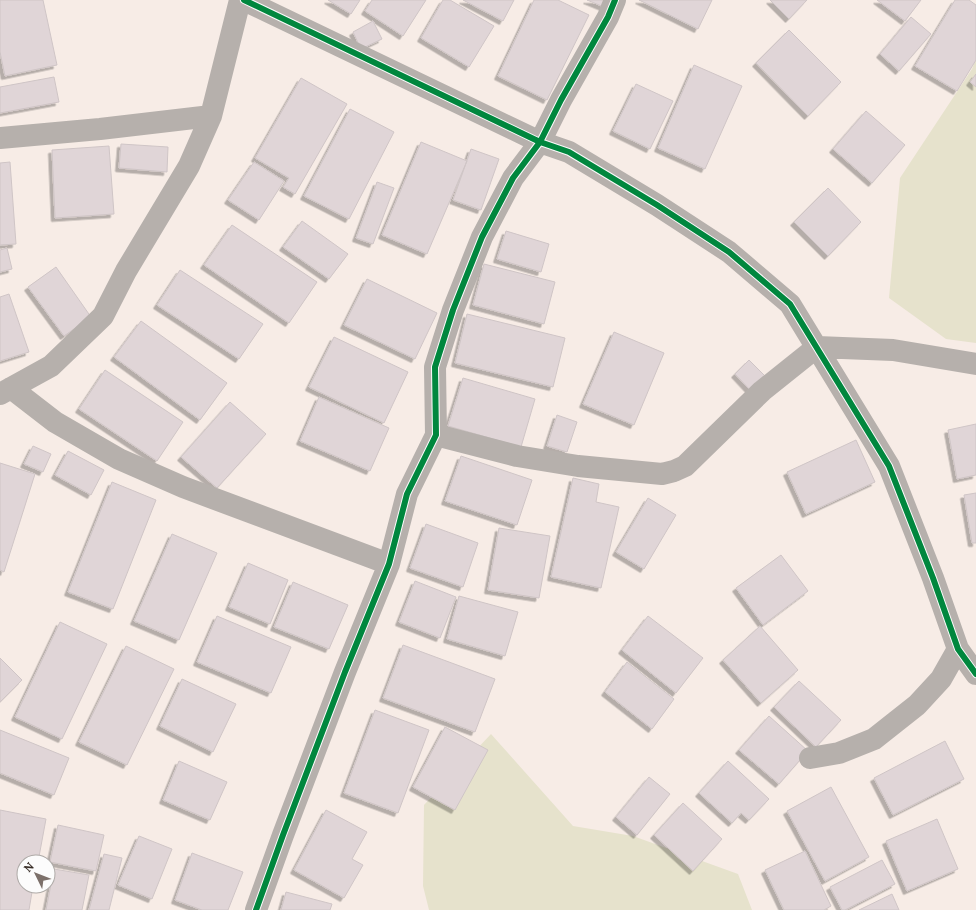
<svg xmlns="http://www.w3.org/2000/svg" width="976" height="910" viewBox="0 0 976 910" font-family="Lora,serif">
	<style>
		.green { fill: #e6e2cc }
		.building { fill: #e0d5d7; stroke: #cfc5c6; filter: url(#shadow) }
		.lines { fill: none; stroke-linecap: round; stroke-linejoin: round }
		.street { stroke: #b6b0ac; stroke-width: 22 }
		.cycleway-casing { stroke: #fcfcfc; stroke-width: 8 }
		.cycleway { stroke: #00873e; stroke-width: 6 }
	</style>
	<defs>
		<filter id="shadow"><feDropShadow dx="-3.5" dy="3.5" stdDeviation="0" flood-color="#0004"/></filter>
	</defs>
	<rect width="100%" height="100%" fill="#f7ece6"/>
	<path class="green" d="M 976,58 L 976,343 L 946,339 L 889,298 L 900,178 L 972,69 Z
		M 491,734 L 573,826 L 633,836 L 738,874 L 752,910 L 429,910 L 423,886 L 424,805 Z"/>
	<path class="building" d="M 0,0 L 43,0 L 57,65 L 5,76 L 0,52 Z
		M 328,0 L 360,0 L 351,14 Z
		M 372,0 L 426,0 L 403,36 L 365,11 Z
		M 443,0 L 450,0 L 494,26 L 469,67 L 421,38 Z
		M 463,0 L 514,0 L 503,21 Z
		M 534,0 L 558,0 L 589,15 L 547,100 L 498,76 Z
		M 587,0 L 607,0 L 604,7 Z
		M 639,0 L 712,0 L 698,29 Z
		M 770,0 L 807,0 L 789,19 Z
		M 877,0 L 921,0 L 905,21 Z
		M 955,0 L 969,0 L 976,5 L 976,60 L 957,91 L 915,66 Z
		M 911,17 L 931,34 L 899,71 L 880,54 Z
		M 373,21 L 382,39 L 361,49 L 353,32 Z
		M 789,30 L 841,82 L 808,116 L 756,63 Z
		M 694,65 L 742,86 L 705,169 L 658,148 Z
		M 976,74 L 976,87 L 970,82 Z
		M 54,77 L 59,102 L 0,113 L 0,87 Z
		M 301,78 L 347,104 L 295,194 L 283,187 L 289,178 L 255,158 Z
		M 636,84 L 673,101 L 650,149 L 613,131 Z
		M 350,109 L 394,132 L 349,219 L 304,196 Z
		M 866,111 L 905,145 L 872,183 L 833,149 Z
		M 421,142 L 467,161 L 427,254 L 382,235 Z
		M 121,144 L 168,147 L 167,172 L 119,168 Z
		M 109,146 L 114,214 L 55,218 L 52,150 Z
		M 471,149 L 499,159 L 481,210 L 453,200 Z
		M 10,162 L 16,244 L 0,245 L 0,163 Z
		M 254,162 L 284,181 L 259,220 L 228,200 Z
		M 377,182 L 394,188 L 373,244 L 356,238 Z
		M 828,188 L 861,222 L 828,256 L 794,222 Z
		M 302,221 L 348,254 L 329,279 L 283,247 Z
		M 232,225 L 317,282 L 289,323 L 204,265 Z
		M 506,231 L 549,244 L 541,272 L 497,259 Z
		M 7,248 L 12,269 L 0,272 L 0,250 Z
		M 484,264 L 555,282 L 544,324 L 473,305 Z
		M 56,267 L 91,317 L 64,336 L 28,287 Z
		M 180,270 L 263,324 L 239,359 L 157,305 Z
		M 367,279 L 437,313 L 415,359 L 344,325 Z
		M 9,294 L 29,352 L 0,361 L 0,297 Z
		M 467,314 L 565,338 L 553,387 L 455,363 Z
		M 141,321 L 227,383 L 200,420 L 114,357 Z
		M 614,332 L 664,353 L 634,425 L 583,404 Z
		M 334,337 L 408,372 L 384,423 L 309,387 Z
		M 749,360 L 765,376 L 751,391 L 735,374 Z
		M 105,370 L 183,422 L 157,461 L 79,409 Z
		M 463,378 L 535,399 L 521,447 L 448,426 Z
		M 319,397 L 389,428 L 370,471 L 300,441 Z
		M 230,402 L 266,434 L 217,488 L 181,457 Z
		M 557,415 L 577,422 L 567,452 L 547,446 Z
		M 976,424 L 976,475 L 957,479 L 948,430 Z
		M 856,440 L 875,482 L 806,514 L 787,472 Z
		M 33,446 L 51,454 L 43,472 L 24,464 Z
		M 68,451 L 104,470 L 91,495 L 55,475 Z
		M 461,456 L 532,480 L 517,525 L 445,501 Z
		M 0,463 L 35,474 L 4,572 L 0,570 Z
		M 573,478 L 599,484 L 596,502 L 619,507 L 601,588 L 551,577 Z
		M 112,482 L 156,500 L 113,609 L 68,592 Z
		M 976,493 L 976,543 L 972,543 L 964,495 Z
		M 648,498 L 676,515 L 644,569 L 616,552 Z
		M 426,524 L 478,543 L 463,587 L 410,568 Z
		M 499,528 L 550,536 L 539,598 L 488,590 Z
		M 172,534 L 217,553 L 179,640 L 134,621 Z
		M 781,555 L 808,591 L 763,625 L 736,588 Z
		M 248,563 L 288,580 L 270,624 L 229,607 Z
		M 415,581 L 456,597 L 440,638 L 399,622 Z
		M 293,582 L 348,605 L 329,649 L 274,627 Z
		M 459,596 L 518,612 L 505,656 L 447,639 Z
		M 217,616 L 291,647 L 271,693 L 197,662 Z
		M 648,616 L 703,658 L 676,693 L 622,650 Z
		M 60,622 L 107,644 L 62,739 L 15,717 Z
		M 760,626 L 798,670 L 761,703 L 723,660 Z
		M 403,645 L 495,679 L 475,732 L 383,698 Z
		M 126,646 L 174,669 L 127,765 L 79,742 Z
		M 0,658 L 22,680 L 0,702 Z
		M 627,662 L 674,699 L 652,729 L 605,692 Z
		M 182,679 L 236,704 L 213,752 L 160,726 Z
		M 799,681 L 841,720 L 816,747 L 774,707 Z
		M 375,710 L 429,730 L 398,813 L 344,793 Z
		M 769,716 L 808,751 L 779,784 L 739,750 Z
		M 445,727 L 488,750 L 455,810 L 413,787 Z
		M 0,730 L 69,758 L 54,795 L 0,773 Z
		M 945,741 L 964,779 L 893,815 L 874,778 Z
		M 179,761 L 227,782 L 210,820 L 163,800 Z
		M 728,761 L 769,799 L 749,820 L 741,813 L 732,823 L 699,793 Z
		M 649,777 L 670,794 L 637,835 L 616,817 Z
		M 831,787 L 869,857 L 825,881 L 787,811 Z
		M 683,803 L 722,839 L 693,871 L 654,835 Z
		M 0,810 L 46,819 L 38,862 L 24,862 L 24,886 L 33,886 L 29,910 L 0,910 Z
		M 326,810 L 367,832 L 352,859 L 363,865 L 344,898 L 294,870 Z
		M 937,819 L 958,869 L 907,891 L 886,841 Z
		M 58,825 L 104,835 L 96,871 L 50,862 Z
		M 139,836 L 172,849 L 152,899 L 118,885 Z
		M 805,851 L 831,906 L 824,910 L 784,910 L 765,870 Z
		M 192,853 L 243,872 L 228,910 L 202,910 L 175,900 Z
		M 104,854 L 122,858 L 109,910 L 89,910 Z
		M 882,860 L 895,884 L 845,910 L 842,910 L 830,887 Z
		M 54,869 L 89,875 L 82,910 L 46,910 Z
		M 286,892 L 332,904 L 330,910 L 281,910 Z
		M 892,894 L 899,910 L 859,910 Z"/>
	<g class="lines">
		<path class="street" d="M 244,0 L 540,142 L 569,152 L 657,205 L 729,252 L 790,304 L 889,466 L 933,578 L 958,649 L 976,674
			M 0,138 L 100,129 L 211,116
			M 11,388 L 55,422 L 119,459 L 183,487 L 389,564
			M 0,394 L 51,366 L 103,316 L 126,271 L 189,166 L 211,116 L 240,0
			M 436,435 L 517,456 L 578,466 L 662,474 L 674,471 L 685,466 L 762,391 L 817,347 L 893,350 L 976,364
			M 810,758 L 839,753 L 874,739 L 917,705 L 941,679 L 958,649
			M 256,910 L 283,835 L 345,672 L 389,564 L 407,494 L 436,435 L 435,367 L 453,310 L 482,237 L 513,178 L 540,142 L 561,100 L 608,17 L 615,0"/>
		<defs>
			<path id="cycleway" d="M 244,0 L 540,142 L 569,152 L 657,205 L 729,252 L 790,304 L 889,466 L 933,578 L 958,649 L 976,674
				M 256,910 L 283,835 L 345,672 L 389,564 L 407,494 L 436,435 L 435,367 L 453,310 L 482,237 L 513,178 L 540,142 L 561,100 L 608,17 L 615,0"/>
		</defs>
		<use href="#cycleway" class="cycleway-casing"/>
		<use href="#cycleway" class="cycleway"/>
	</g>
	<g transform="translate(36 874) rotate(313)"><circle r="19" fill="#fcfcfc" stroke="#aeaaa7"/>
	<path d="M0-3L7 15L0 10L-7 15Z" fill="#7c706a"/>
	<text y="-6" font-size="11" font-weight="bold" text-anchor="middle" fill="#392e27">N</text>
	</g>
</svg>
